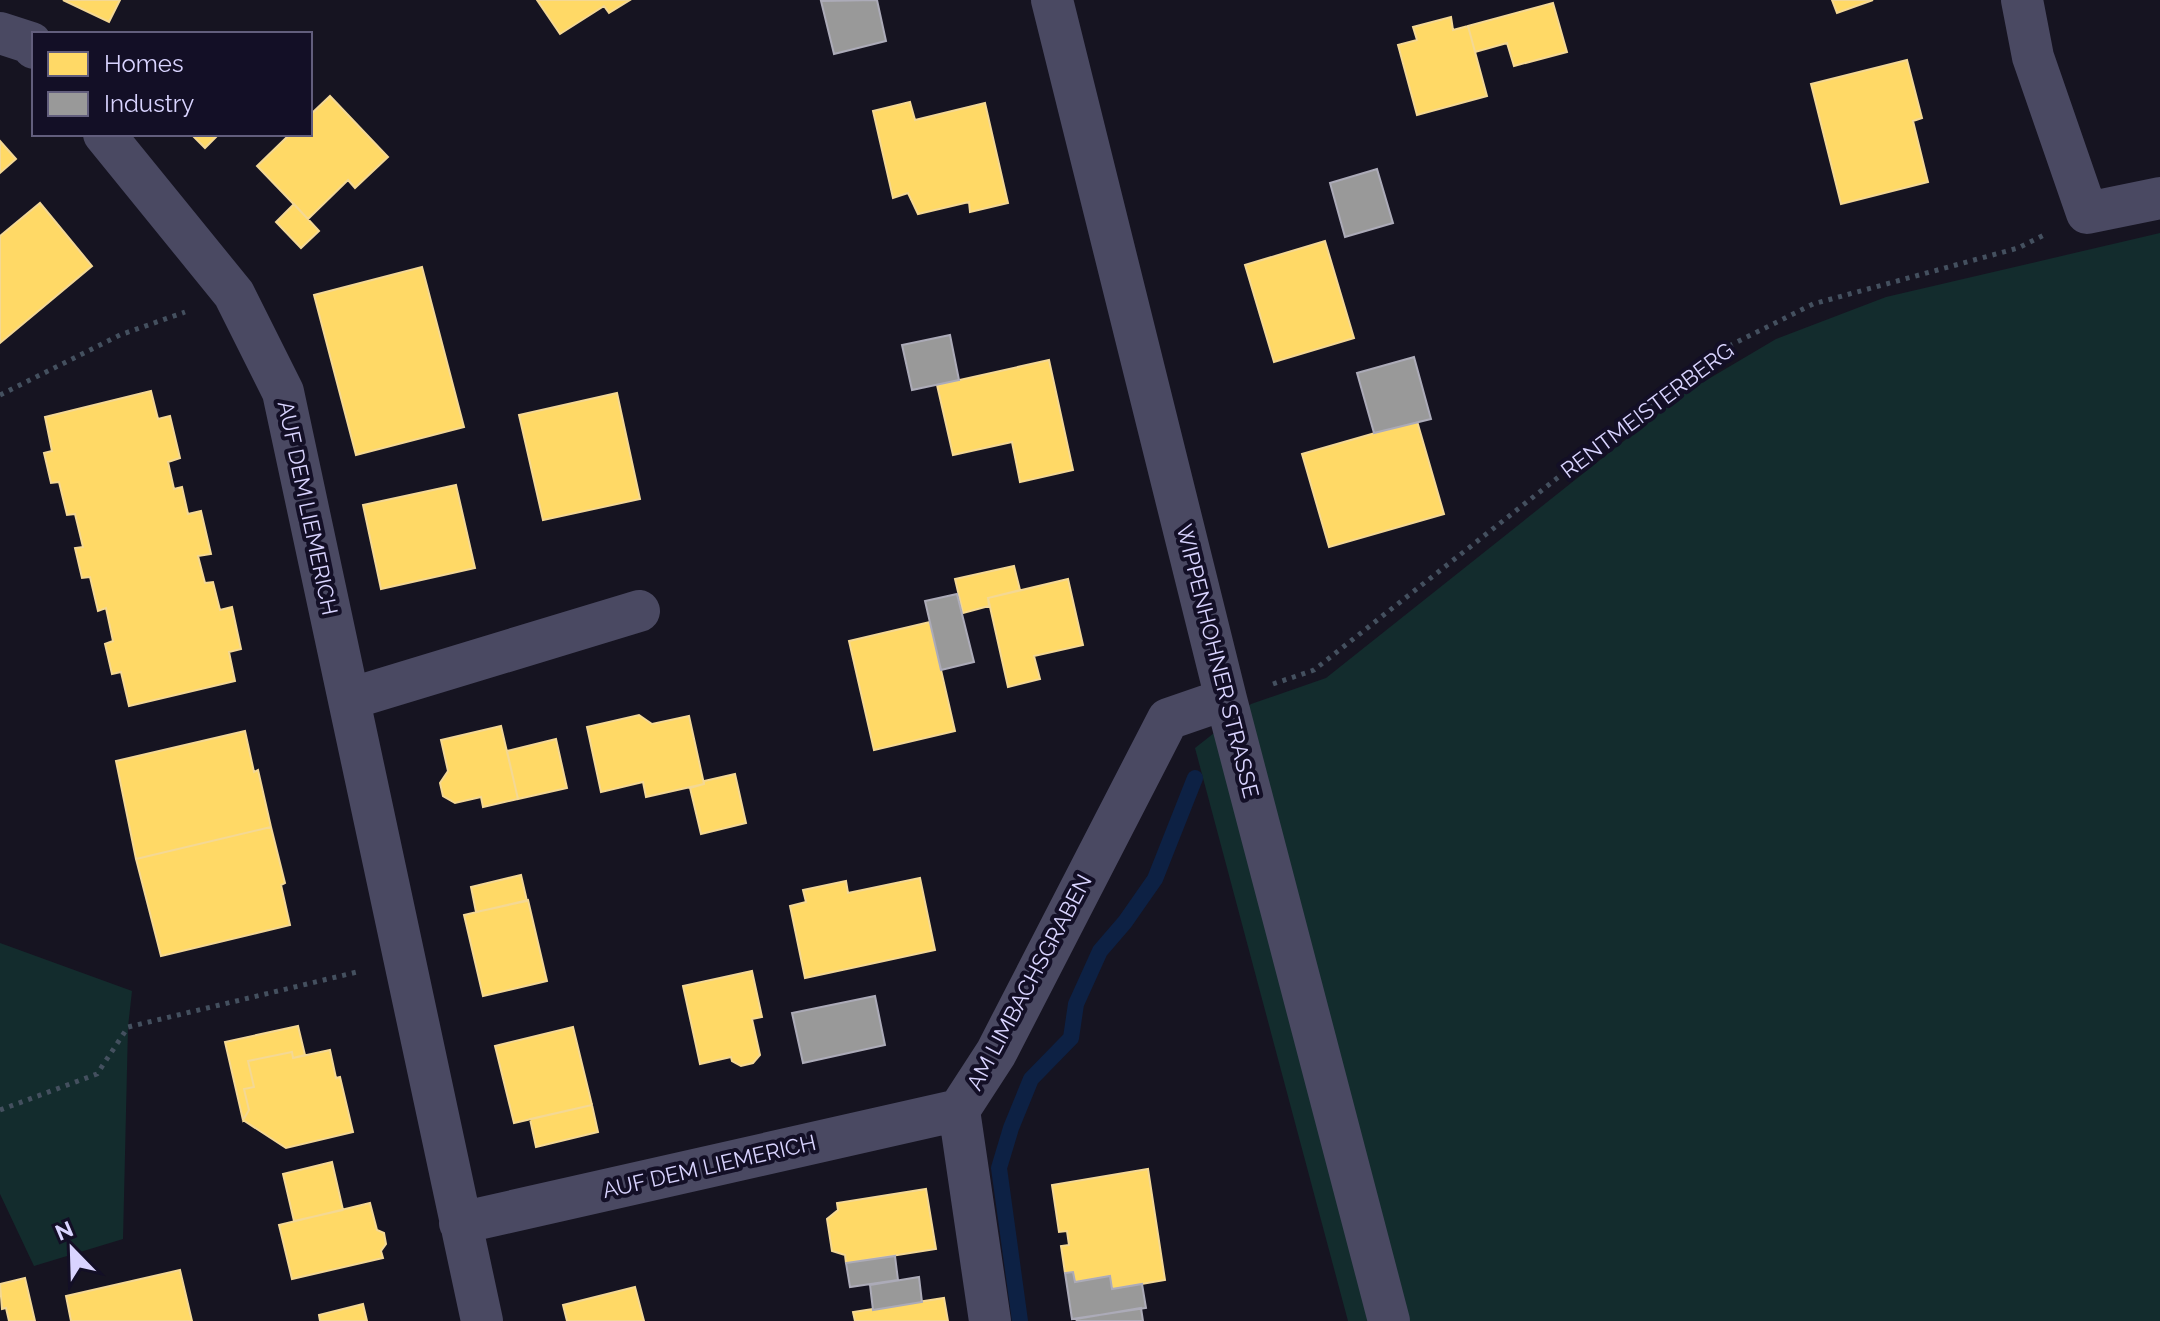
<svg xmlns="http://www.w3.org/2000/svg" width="2160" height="1321" viewBox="0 0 2160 1321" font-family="Raleway,sans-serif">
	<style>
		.green { fill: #132c2d }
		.homes { fill: #ffd966; stroke: #f4d894; stroke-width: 2 }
		.industry { fill: #999; stroke: #acabb8; stroke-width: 2 }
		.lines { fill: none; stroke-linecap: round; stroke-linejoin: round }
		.stream { stroke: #0d2144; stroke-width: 16 }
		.path { stroke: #44505f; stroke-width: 5; stroke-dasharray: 4 6; stroke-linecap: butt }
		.street { stroke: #4a4962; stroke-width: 42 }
		.labels { text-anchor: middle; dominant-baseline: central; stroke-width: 8; stroke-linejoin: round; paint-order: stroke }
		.street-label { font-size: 22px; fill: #d9d4ff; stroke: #130f26 }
	</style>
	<rect width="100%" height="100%" fill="#161421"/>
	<path class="green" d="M 2160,233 L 2160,1321 L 1348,1321 L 1195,748 L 1251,704 L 1326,678 L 1683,394 L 1776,339 L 1886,297 Z
		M 0,943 L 132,991 L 128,1027 L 123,1239 L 34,1266 L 0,1194 Z"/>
	<path class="homes" d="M 63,0 L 120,0 L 109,22 Z
		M 537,0 L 630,0 L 609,13 L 604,6 L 560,34 Z
		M 1832,0 L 1873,0 L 1837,13 Z
		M 1553,3 L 1567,52 L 1514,66 L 1507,43 L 1475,52 L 1468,26 Z
		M 1451,17 L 1453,30 L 1468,26 L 1487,96 L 1417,115 L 1398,45 L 1417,40 L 1413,27 Z
		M 1907,60 L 1922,118 L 1913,121 L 1928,182 L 1841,204 L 1811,84 Z
		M 330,96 L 388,157 L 355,188 L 348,180 L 308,219 L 257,166 L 290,134 L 310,134 L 310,115 Z
		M 910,102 L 915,120 L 985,103 L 1008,203 L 970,212 L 969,202 L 918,214 L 908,193 L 893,198 L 873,111 Z
		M 191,134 L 219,134 L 205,148 Z
		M 0,141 L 16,159 L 0,173 Z
		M 40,203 L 92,266 L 0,343 L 0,236 Z
		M 294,204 L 319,231 L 301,248 L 276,222 Z
		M 1325,241 L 1354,338 L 1274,362 L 1245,265 Z
		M 422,267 L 464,427 L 356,455 L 314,295 Z
		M 1049,360 L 1073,470 L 1020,482 L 1012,442 L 953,455 L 937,385 Z
		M 151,391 L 158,419 L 170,416 L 180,458 L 168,462 L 174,489 L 182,487 L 188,514 L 201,511 L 211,554 L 198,556 L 205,583 L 213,582 L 220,610 L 232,607 L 241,649 L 229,652 L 235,681 L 129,706 L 121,672 L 112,674 L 105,644 L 113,641 L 106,608 L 98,611 L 90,577 L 82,578 L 75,548 L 83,547 L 75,514 L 67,515 L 59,482 L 51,483 L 44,453 L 52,451 L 45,417 Z
		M 617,393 L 640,499 L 543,520 L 519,415 Z
		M 1417,421 L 1444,514 L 1329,547 L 1302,454 Z
		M 456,485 L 475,568 L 381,589 L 363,505 Z
		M 1014,566 L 1020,590 L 988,598 L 989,606 L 963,613 L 955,579 Z
		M 1068,579 L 1083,645 L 1034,656 L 1040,679 L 1008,687 L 988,598 Z
		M 930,622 L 955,731 L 874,750 L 849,641 Z
		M 639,715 L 652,724 L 689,716 L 704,784 L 646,797 L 643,782 L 601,792 L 587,727 Z
		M 501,726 L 518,799 L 483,807 L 481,797 L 455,803 L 443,796 L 440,783 L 448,771 L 441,740 Z
		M 245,731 L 254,772 L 258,770 L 271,827 L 136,859 L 116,761 Z
		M 556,739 L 567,788 L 518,799 L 507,751 Z
		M 735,774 L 746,823 L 701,834 L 690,788 L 704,784 L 704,781 Z
		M 271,827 L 285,883 L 281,885 L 290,925 L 161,956 L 136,859 Z
		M 521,875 L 527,901 L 476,912 L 471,887 Z
		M 920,878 L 935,950 L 805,978 L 790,906 L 806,902 L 803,890 L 846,881 L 848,893 Z
		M 528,900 L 547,981 L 483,996 L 464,915 Z
		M 752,971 L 762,1017 L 752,1019 L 760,1055 L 753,1063 L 741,1066 L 732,1061 L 731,1057 L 700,1064 L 683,986 Z
		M 298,1026 L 305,1055 L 293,1058 L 292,1052 L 248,1061 L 254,1087 L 244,1089 L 249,1110 L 243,1120 L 225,1042 Z
		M 573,1027 L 592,1105 L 514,1123 L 495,1046 Z
		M 330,1050 L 336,1078 L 340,1077 L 353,1132 L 286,1148 L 243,1120 L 249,1110 L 244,1089 L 254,1087 L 248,1061 L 292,1052 L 293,1058 Z
		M 592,1105 L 598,1132 L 536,1147 L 530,1119 Z
		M 332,1162 L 343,1210 L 294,1221 L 283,1174 Z
		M 1148,1169 L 1165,1280 L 1112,1289 L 1110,1276 L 1075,1282 L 1073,1272 L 1065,1273 L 1061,1246 L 1069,1245 L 1067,1231 L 1059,1232 L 1052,1185 Z
		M 926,1189 L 936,1249 L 846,1263 L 845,1255 L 832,1251 L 827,1219 L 838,1210 L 837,1203 Z
		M 370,1203 L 377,1230 L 384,1233 L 386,1244 L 381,1251 L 383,1258 L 292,1279 L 279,1225 Z
		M 180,1270 L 192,1321 L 71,1321 L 66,1296 Z
		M 25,1278 L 35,1321 L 9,1321 L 6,1308 L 2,1309 L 0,1284 Z
		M 635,1287 L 644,1321 L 567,1321 L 563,1305 Z
		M 944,1298 L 948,1321 L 855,1321 L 853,1312 Z
		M 363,1304 L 367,1321 L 320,1321 L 319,1315 Z"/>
	<path class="industry" d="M 877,0 L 886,41 L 834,54 L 821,1 Z
		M 1377,169 L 1393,223 L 1345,237 L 1330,183 Z
		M 950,335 L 959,380 L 912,390 L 902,345 Z
		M 1414,357 L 1431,419 L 1374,433 L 1357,373 Z
		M 957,594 L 974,662 L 941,670 L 925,601 Z
		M 875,996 L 885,1045 L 803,1063 L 792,1013 Z
		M 895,1256 L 898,1280 L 850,1287 L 846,1263 Z
		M 1073,1272 L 1075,1282 L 1110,1276 L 1112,1289 L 1142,1284 L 1146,1308 L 1072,1319 L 1065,1273 Z
		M 919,1277 L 922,1302 L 873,1310 L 870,1285 Z
		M 1141,1308 L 1143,1321 L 1077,1321 L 1076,1319 Z"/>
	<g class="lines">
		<path class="stream" d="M 1020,1321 L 999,1168 L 1011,1128 L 1031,1079 L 1071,1038 L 1076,1004 L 1100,951 L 1125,922 L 1155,879 L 1195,778"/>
		<path class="path" d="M 0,395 L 120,335 L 185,312
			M 1273,684 L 1314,670 L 1717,352 L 1813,304 L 2018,248 L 2044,235
			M 0,1110 L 97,1074 L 128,1027 L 357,972"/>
		<path class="street" d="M 1052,0 L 1226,699 L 1389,1321
			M 2022,0 L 2033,57 L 2087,213 L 2160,198
			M 0,33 L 31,43 L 34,48
			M 104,134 L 234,294 L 283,392 L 482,1321
			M 349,699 L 639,611
			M 460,1223 L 959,1110
			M 990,1321 L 959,1110 L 996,1053 L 1168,719 L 1226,699"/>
	</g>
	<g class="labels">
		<g class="street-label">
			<text transform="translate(1647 410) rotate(-37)">RENTMEISTERBERG</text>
			<text transform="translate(308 508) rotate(78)">AUF DEM LIEMERICH</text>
			<text transform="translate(1218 661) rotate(76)">WIPPENHOHNER STRASSE</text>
			<text transform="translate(1029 982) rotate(-62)">AM LIMBACHSGRABEN</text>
			<text transform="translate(709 1166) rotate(-13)">AUF DEM LIEMERICH</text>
		</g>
	</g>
	<rect x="32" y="32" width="280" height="104" fill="#130f26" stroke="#625e7d" stroke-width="2"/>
	<rect x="48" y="52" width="40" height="24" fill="#ffd966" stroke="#625e7d" stroke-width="2"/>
	<text x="104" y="72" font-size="24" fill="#d9d4ff">Homes</text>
	<rect x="48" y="92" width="40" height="24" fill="#999999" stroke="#625e7d" stroke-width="2"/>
	<text x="104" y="112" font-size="24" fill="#d9d4ff">Industry</text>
	<g transform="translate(72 1249) rotate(337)" stroke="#130f26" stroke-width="6" paint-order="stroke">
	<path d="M0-6L14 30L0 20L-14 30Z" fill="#d9d4ff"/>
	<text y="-12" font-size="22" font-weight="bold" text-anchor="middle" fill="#d9d4ff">N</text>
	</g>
</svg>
